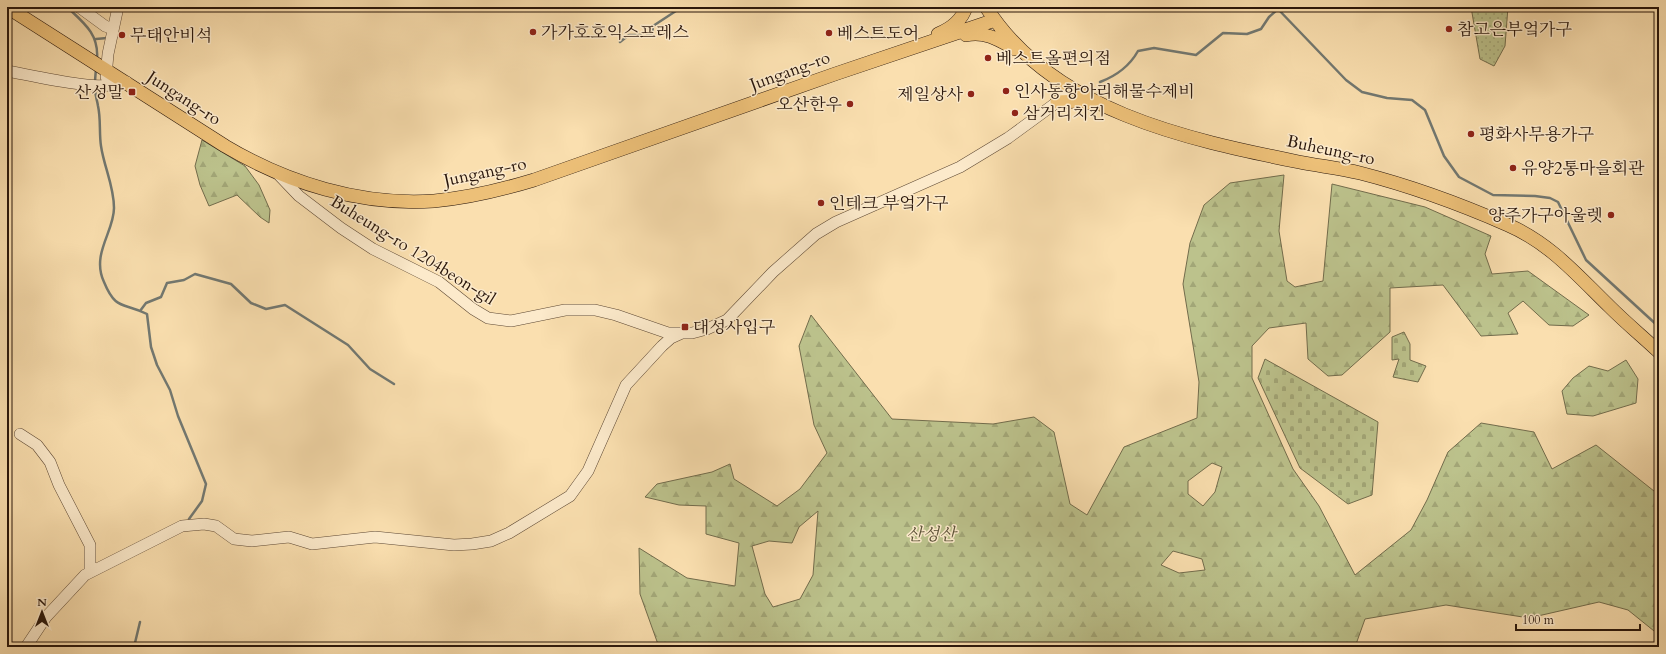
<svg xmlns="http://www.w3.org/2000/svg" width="1666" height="654" viewBox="0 0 1666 654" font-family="Cardo,'Noto Serif KR',serif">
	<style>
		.green { fill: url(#green-dots); stroke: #726c4c }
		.forest { fill: url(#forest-firs); stroke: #726c4c; fill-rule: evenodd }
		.cemetery { fill: url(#cemetery-stones); stroke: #726c4c }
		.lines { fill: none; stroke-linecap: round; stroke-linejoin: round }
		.stream { stroke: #727871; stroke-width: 2.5 }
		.minor-casing { stroke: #5d4834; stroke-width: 12 }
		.major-casing { stroke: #29160b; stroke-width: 14 }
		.minor { stroke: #fceacb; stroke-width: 11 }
		.major { stroke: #edc078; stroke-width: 13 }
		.poi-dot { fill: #8f2418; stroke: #fceacb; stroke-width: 1.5 }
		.labels { text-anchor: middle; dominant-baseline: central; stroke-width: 3; stroke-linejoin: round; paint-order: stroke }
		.poi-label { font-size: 17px; fill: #29160b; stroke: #fceacb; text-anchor: start }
		.street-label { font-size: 17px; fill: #29160b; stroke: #fceacb }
		.park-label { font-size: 17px; font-style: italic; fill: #5c5238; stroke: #fceacb }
	</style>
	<defs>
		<pattern id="green-dots" width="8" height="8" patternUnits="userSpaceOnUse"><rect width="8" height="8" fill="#bcc28c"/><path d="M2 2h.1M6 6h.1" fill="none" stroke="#a2a677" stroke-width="1.8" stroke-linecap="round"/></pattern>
		<pattern id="forest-firs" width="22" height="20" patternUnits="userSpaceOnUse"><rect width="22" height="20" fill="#bcc28c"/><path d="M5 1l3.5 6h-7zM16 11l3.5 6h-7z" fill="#a2a677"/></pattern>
		<pattern id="cemetery-stones" width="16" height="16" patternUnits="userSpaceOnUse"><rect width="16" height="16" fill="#bcc28c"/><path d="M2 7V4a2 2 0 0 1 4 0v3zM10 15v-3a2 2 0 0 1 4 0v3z" fill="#a2a677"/></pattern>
	</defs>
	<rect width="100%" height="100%" fill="#fadfaf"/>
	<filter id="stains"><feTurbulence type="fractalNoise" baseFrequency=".005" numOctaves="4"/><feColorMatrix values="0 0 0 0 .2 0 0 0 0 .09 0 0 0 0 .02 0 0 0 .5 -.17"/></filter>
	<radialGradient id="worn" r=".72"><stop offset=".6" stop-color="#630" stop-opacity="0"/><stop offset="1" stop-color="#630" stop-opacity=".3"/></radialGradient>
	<path class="green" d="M 1471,7 L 1508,7 L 1505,46 L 1494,66 L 1480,59 Z"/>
	<path class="forest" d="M 202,140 L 245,166 L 259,185 L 270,210 L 269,223 L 260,217 L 237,195 L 209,206 L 200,185 L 195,166 Z
		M 1284,175 L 1279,231 L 1287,281 L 1295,287 L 1323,281 L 1332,184 L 1425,207 L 1491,236 L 1485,254 L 1492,274 L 1528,271 L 1589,315 L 1573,326 L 1549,325 L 1523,301 L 1508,313 L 1518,334 L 1481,336 L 1443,285 L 1390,288 L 1390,332 L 1342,375 L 1328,376 L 1308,359 L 1306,323 L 1269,328 L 1252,346 L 1252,378 L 1293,469 L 1319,506 L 1355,575 L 1411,530 L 1427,500 L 1448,452 L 1481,423 L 1534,432 L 1552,469 L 1596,445 L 1659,495 L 1659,635 L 1628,610 L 1599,602 L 1529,618 L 1446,605 L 1365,619 L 1355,647 L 659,647 L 640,594 L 639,548 L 687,578 L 735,586 L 739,543 L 706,534 L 706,506 L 679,505 L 645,497 L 657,484 L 712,472 L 730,464 L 734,479 L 777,506 L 800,489 L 827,453 L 814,425 L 799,346 L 811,315 L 892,419 L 993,424 L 1034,417 L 1054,432 L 1070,504 L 1087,515 L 1124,447 L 1197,418 L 1199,382 L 1183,284 L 1190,243 L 1204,205 L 1230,183 ZM 1212,463 L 1222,467 L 1215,492 L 1203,506 L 1188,494 L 1188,481 ZM 818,511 L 813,575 L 800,599 L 773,607 L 765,594 L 752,546 L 769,541 L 792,543 L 799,527 ZM 1173,551 L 1202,559 L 1205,570 L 1179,573 L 1161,565 Z
		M 1626,360 L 1638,379 L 1636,403 L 1593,416 L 1567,414 L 1562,391 L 1573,378 L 1589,366 L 1608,371 Z"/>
	<path class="cemetery" d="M 1404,332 L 1410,344 L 1410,360 L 1426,366 L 1418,382 L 1393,377 L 1399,359 L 1392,360 L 1392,337 Z
		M 1265,359 L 1378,422 L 1372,495 L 1348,504 L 1300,468 L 1258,378 Z"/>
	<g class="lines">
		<path class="stream" d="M 67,7 C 84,23 99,34 97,59
			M 1276,7 L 1346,80 L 1362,92 L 1387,98 L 1412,100 L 1425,110 L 1444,156 L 1459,177 L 1493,195 L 1535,196 L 1550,198 L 1558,202 L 1586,260 L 1659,327
			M 96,39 L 107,38
			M 620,42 L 629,35 L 652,35 L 653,26 L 682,7
			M 95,81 L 96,68
			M 1100,82 C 1116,76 1129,67 1138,51 L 1154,48 L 1196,55 L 1223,33 L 1247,34 L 1261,29 L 1269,17 L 1278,9
			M 95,88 C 95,96 97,99 98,106 C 101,119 99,133 101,146 C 104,167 114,186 114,208 C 114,232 91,254 104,282 C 116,311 123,302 147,314 L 151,347 L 157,365 L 170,390 L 178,416 L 206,484 L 202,501 L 189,519
			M 140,311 L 146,303 L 161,297 L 167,283 L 184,280 L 195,274 L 231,284 L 251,303 L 266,309 L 285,305 L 348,345 L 370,369 L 394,384
			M 134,647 L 140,622"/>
		<defs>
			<path id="minor" d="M 79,7 L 105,26 L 113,29
				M 7,71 C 35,76 102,93 127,82
				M 106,77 L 108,54 L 118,7
				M 278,174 L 299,196 L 341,228 L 373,249 L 439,282 L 473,309 L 488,318 L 511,321 L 565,310 L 595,310 L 616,315 L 668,333 L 692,333 L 707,329 L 727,320 L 773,272 L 816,234 L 836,222 L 960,167 L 1008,138 L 1060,100 L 1071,87
				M 20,434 L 37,445 L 50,462 L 59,485 L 90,545 L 90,572
				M 26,647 L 46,617 L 85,575 L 182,526 L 204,524 L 216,526 L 234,539 L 252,541 L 289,537 L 312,544 L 375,537 L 454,545 L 472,544 L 491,541 L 509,533 L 570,496 L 588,471 L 626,385 L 662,346 L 671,338 L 682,333"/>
			<path id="major" d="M 7,7 L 225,146 C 287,183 361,206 434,201 C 468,198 501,190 534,180 L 835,74 L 995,20
				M 986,7 C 1052,111 1186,139 1299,162 C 1319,166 1340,168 1360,173 C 1411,186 1460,204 1508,225 C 1550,243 1578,276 1610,307 C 1626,323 1643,337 1659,352
				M 938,34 C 950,29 962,20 966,7
				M 966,35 C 986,31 999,40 1015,49
				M 1057,102 L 1082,101 L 1093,104"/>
		</defs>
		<use href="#minor" class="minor-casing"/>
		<use href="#major" class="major-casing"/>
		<use href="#minor" class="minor"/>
		<use href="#major" class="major"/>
	</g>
	<g class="poi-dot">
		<circle cx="1449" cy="29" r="4"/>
		<circle cx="533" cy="32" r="4"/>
		<circle cx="829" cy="33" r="4"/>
		<circle cx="122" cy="35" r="4"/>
		<circle cx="988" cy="58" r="4"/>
		<circle cx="1006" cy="91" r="4"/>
		<rect x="128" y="88" width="8" height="8" rx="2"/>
		<circle cx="971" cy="94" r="4"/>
		<circle cx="850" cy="104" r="4"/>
		<circle cx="1015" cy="113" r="4"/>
		<circle cx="1471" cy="134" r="4"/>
		<circle cx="1513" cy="168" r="4"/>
		<circle cx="821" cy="203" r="4"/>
		<circle cx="1611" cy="215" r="4"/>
		<rect x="681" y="323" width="8" height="8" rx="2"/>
	</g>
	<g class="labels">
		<g class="poi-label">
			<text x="1457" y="29">참고은부엌가구</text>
			<text x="541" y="32">가가호호익스프레스</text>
			<text x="837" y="33">베스트도어</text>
			<text x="130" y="35">무태안비석</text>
			<text x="996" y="58">베스트올편의점</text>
			<text x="1014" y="91">인사동항아리해물수제비</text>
			<text x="124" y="92" text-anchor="end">산성말</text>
			<text x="963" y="94" text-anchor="end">제일상사</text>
			<text x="842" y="104" text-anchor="end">오산한우</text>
			<text x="1023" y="113">삼거리치킨</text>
			<text x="1479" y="134">평화사무용가구</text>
			<text x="1521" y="168">유양2통마을회관</text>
			<text x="829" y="203">인테크 부엌가구</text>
			<text x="1603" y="215" text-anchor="end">양주가구아울렛</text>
			<text x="693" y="327">대성사입구</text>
		</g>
		<g class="street-label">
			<text transform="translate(790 71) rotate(-20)">Jungang-ro</text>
			<text transform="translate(184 98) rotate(33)">Jungang-ro</text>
			<text transform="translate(1331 150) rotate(12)">Buheung-ro</text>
			<text transform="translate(485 172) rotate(-12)">Jungang-ro</text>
			<text transform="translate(413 250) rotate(32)">Buheung-ro 1204beon-gil</text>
		</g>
		<g class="park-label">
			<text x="931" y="534">산성산</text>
		</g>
	</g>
	<rect width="1666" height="654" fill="none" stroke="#fadfaf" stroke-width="24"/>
	<rect x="8" y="8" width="1650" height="638" fill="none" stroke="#29160b" stroke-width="2"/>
	<rect x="12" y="12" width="1642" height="630" fill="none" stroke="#29160b"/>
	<g transform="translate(42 612)" stroke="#fceacb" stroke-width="3" paint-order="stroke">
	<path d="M0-3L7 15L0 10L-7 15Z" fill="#29160b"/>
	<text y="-6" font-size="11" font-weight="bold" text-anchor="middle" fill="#29160b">N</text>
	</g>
	<path d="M1516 624v6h124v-6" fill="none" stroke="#29160b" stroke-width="2"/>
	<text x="1522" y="624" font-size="12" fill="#29160b" stroke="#fceacb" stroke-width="3" paint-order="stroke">100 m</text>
	<rect width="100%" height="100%" filter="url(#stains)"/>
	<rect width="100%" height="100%" fill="url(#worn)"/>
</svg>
